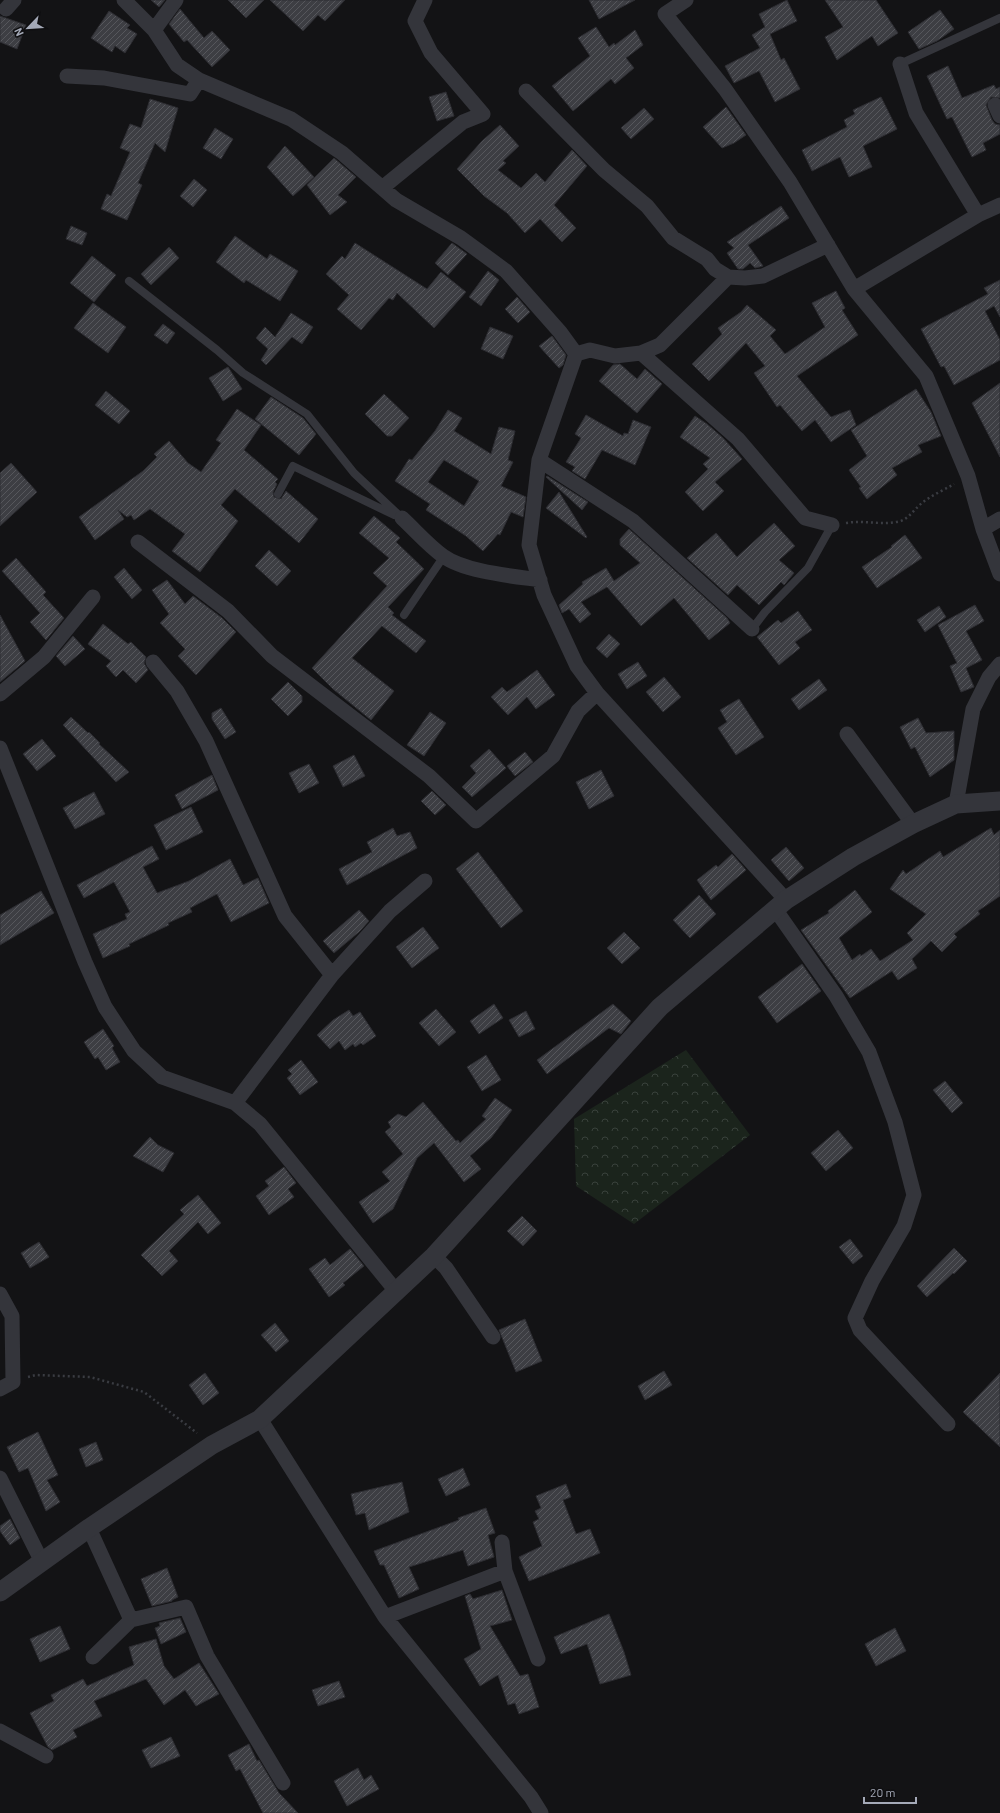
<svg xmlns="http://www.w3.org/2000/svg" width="1000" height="1813" viewBox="0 0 1000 1813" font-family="Barlow,sans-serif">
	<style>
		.forest { fill: url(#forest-crowns) }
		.building { fill: url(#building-hatch); stroke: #2d2d32; fill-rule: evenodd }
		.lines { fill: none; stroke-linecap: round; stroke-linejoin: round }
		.path { stroke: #3a3c42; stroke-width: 2.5; stroke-dasharray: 2 3; stroke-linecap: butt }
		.service { stroke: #34353b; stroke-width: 8 }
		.minor { stroke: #34353b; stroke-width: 15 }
		.tertiary { stroke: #34353b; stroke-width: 19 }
	</style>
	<defs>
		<pattern id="forest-crowns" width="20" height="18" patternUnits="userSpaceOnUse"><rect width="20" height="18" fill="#1b241c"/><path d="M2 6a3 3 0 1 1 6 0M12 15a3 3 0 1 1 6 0" fill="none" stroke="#39413b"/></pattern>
		<pattern id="building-hatch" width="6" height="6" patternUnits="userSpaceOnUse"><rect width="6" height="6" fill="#3d3e43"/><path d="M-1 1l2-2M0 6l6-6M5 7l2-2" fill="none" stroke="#56575c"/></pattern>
	</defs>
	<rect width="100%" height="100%" fill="#131315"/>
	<path class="forest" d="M 686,1050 L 750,1135 L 634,1224 L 576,1186 L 574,1119 Z"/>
	<path class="building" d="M 151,0 L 165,0 L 159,7 Z
		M 228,0 L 264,0 L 246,18 Z
		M 270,0 L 345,0 L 325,21 L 318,15 L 303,31 Z
		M 589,0 L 635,0 L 599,19 Z
		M 787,0 L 797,21 L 770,34 L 781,60 L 784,58 L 800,89 L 775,102 L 759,71 L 734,83 L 725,66 L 760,48 L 752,35 L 765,27 L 759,14 Z
		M 825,0 L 876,0 L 898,33 L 878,46 L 872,36 L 837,60 L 825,37 L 843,27 Z
		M 180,9 L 204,38 L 212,31 L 230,50 L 212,67 L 187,40 L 184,42 L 169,24 Z
		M 940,10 L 954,29 L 937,41 L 919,49 L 908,32 Z
		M 109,11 L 130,25 L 127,28 L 137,34 L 125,53 L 115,46 L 112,52 L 91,38 Z
		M 0,16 L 26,25 L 17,49 L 0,42 Z
		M 596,27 L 609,47 L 614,43 L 615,45 L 635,30 L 643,45 L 626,58 L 634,68 L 615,84 L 611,79 L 573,111 L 552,86 L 590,56 L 578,38 Z
		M 948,66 L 962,98 L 994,85 L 996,89 L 1000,87 L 1000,98 L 991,97 L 986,105 L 992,120 L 995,124 L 1000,125 L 1000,134 L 983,143 L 986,150 L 972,157 L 952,117 L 947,119 L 927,76 Z
		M 446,92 L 454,116 L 437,121 L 429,97 Z
		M 881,97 L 897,129 L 863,146 L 872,167 L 849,177 L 840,157 L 812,171 L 802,150 L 847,127 L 844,120 L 855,114 L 853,110 Z
		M 150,99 L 178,108 L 165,152 L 155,143 L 138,183 L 142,185 L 127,220 L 101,209 L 107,194 L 111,196 L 130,152 L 120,148 L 130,124 L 141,128 Z
		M 726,107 L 746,135 L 734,143 L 722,148 L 703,127 Z
		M 644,108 L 654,119 L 631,139 L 621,128 Z
		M 500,125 L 519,146 L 503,161 L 506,163 L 498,170 L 521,188 L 536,173 L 545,182 L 572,150 L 587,166 L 554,205 L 576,228 L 562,242 L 540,219 L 525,233 L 507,213 L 484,196 L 457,169 L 482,141 Z
		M 215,128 L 233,139 L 221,159 L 203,148 Z
		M 285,146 L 314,177 L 293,196 L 267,167 Z
		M 334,158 L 356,177 L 338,195 L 347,202 L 330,215 L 307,185 Z
		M 194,179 L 207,190 L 193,207 L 180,196 Z
		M 781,206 L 789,218 L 748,245 L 763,266 L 755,268 L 750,263 L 743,269 L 738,269 L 727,253 L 734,248 L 727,242 Z
		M 71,226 L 87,233 L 82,245 L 66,239 Z
		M 235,236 L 267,259 L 270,254 L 298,271 L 280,301 L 246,280 L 244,283 L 216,262 Z
		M 355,243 L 427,289 L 441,272 L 466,292 L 434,328 L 397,293 L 393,300 L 389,298 L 361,330 L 337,309 L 349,295 L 326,274 L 342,256 L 345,259 Z
		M 452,243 L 467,254 L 448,275 L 435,263 Z
		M 169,247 L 179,258 L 151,285 L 141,274 Z
		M 92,256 L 116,275 L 94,302 L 70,283 Z
		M 488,271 L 499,280 L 481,306 L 469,297 Z
		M 1000,280 L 1000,317 L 994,306 L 985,311 L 1000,340 L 1000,360 L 954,385 L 944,366 L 941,367 L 921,329 L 988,294 L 984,288 Z
		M 836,291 L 845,308 L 842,310 L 858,335 L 797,376 L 831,417 L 850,410 L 856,425 L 831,442 L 815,420 L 802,431 L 780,405 L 777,407 L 754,373 L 765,366 L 746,343 L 709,381 L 692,364 L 722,334 L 718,328 L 741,312 L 747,305 L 776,330 L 770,336 L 785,354 L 825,327 L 812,303 Z
		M 517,297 L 530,312 L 518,323 L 505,309 Z
		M 93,303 L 126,327 L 108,353 L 74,328 Z
		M 291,313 L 313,327 L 302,344 L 292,337 L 266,365 L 261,360 L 268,349 L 256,338 L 265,327 L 275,337 Z
		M 163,324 L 175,333 L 167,344 L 154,335 Z
		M 490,327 L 513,336 L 503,359 L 481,349 Z
		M 552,336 L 566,355 L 563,365 L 559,368 L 539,346 Z
		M 620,364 L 637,379 L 645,369 L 662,384 L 637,413 L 599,381 L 613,365 Z
		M 228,367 L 242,389 L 223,401 L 209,378 Z
		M 1000,383 L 1000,457 L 972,403 Z
		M 916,389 L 931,412 L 941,436 L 918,445 L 922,452 L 892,468 L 897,475 L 867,499 L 859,488 L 861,487 L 849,470 L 867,456 L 851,430 Z
		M 106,391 L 130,411 L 119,424 L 95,405 Z
		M 384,394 L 409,418 L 392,436 L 387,436 L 365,414 Z
		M 271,397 L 303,418 L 316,434 L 299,455 L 255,419 Z
		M 237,409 L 261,425 L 244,450 L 278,479 L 275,482 L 277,484 L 273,492 L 274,497 L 281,499 L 286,491 L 318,519 L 299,543 L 235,489 L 221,505 L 238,521 L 200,572 L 172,551 L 185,534 L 150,509 L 134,520 L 131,515 L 127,517 L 118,510 L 124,519 L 95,540 L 79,517 L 143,471 L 157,457 L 154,454 L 169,441 L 188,463 L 201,472 L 221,443 L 216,440 Z
		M 448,410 L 462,418 L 454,431 L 491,454 L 499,427 L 515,431 L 508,460 L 513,462 L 501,486 L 526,497 L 523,517 L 511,512 L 500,535 L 498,534 L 483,551 L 466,536 L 426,510 L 430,504 L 395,481 L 409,459 L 412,460 L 435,431 ZM 444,460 L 479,481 L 464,506 L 428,482 Z
		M 586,415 L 623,436 L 624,433 L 628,434 L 633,420 L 651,427 L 635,465 L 602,450 L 585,479 L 572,471 L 575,467 L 566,462 L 581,438 L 575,434 Z
		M 695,416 L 707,424 L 723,438 L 742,459 L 715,482 L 724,491 L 703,511 L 685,492 L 708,469 L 703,464 L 710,458 L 680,437 Z
		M 11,463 L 37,492 L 0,526 L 0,473 Z
		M 547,476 L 588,502 L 582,510 L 546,477 Z
		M 559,492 L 587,537 L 586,538 L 546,508 Z
		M 374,516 L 400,538 L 396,542 L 424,569 L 388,607 L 394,613 L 392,615 L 426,641 L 416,653 L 382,626 L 352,658 L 394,691 L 371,720 L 333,689 L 312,668 L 387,586 L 373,573 L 389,558 L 359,533 Z
		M 774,523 L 795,546 L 779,560 L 794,573 L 784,585 L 781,582 L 759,605 L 737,585 L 728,595 L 687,558 L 716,533 L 737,557 Z
		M 629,529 L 727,618 L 730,623 L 709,640 L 674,598 L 641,626 L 607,587 L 581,602 L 591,614 L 580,623 L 569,609 L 562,613 L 559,605 L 583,584 L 582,582 L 606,568 L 614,581 L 640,563 L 620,545 L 620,539 Z
		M 905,535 L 922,558 L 877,588 L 862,567 L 892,547 L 891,546 Z
		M 269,550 L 291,571 L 277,586 L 255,566 Z
		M 16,558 L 46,592 L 43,595 L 64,618 L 46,640 L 30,622 L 40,613 L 2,571 Z
		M 124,568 L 142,590 L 132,599 L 114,577 Z
		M 167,580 L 185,604 L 193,596 L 222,618 L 236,632 L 196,675 L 178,656 L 185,649 L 160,623 L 169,614 L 152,590 Z
		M 975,605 L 984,621 L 966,631 L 982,660 L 966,668 L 974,687 L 961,692 L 950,666 L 957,663 L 938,625 Z
		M 939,606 L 946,617 L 925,632 L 917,620 Z
		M 798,611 L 812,630 L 795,642 L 800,648 L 779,665 L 757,637 L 778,620 L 781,623 Z
		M 0,615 L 25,661 L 0,682 Z
		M 103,624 L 128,644 L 131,642 L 146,657 L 144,663 L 148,670 L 136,683 L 123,670 L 116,677 L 106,666 L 111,661 L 88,644 Z
		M 609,634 L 620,644 L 607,658 L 596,648 Z
		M 73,636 L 85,649 L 65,666 L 56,656 Z
		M 638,662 L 647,676 L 627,689 L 618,674 Z
		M 537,670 L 555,695 L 536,709 L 527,697 L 508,715 L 491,697 L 502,687 L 507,692 Z
		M 664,677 L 681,697 L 663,712 L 646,692 Z
		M 819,679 L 827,690 L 799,710 L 791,699 Z
		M 288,682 L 302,696 L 302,702 L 288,716 L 271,699 Z
		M 739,699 L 764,737 L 736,755 L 718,728 L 727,722 L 720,710 Z
		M 221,708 L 236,732 L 225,739 L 212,719 L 212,713 Z
		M 430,712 L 446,723 L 424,756 L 407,745 Z
		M 71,717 L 88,733 L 89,732 L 100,743 L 99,744 L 129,772 L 116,782 L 63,725 Z
		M 918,718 L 926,733 L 954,731 L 954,760 L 930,777 L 915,747 L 911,749 L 900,727 Z
		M 42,739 L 56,756 L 37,771 L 23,754 Z
		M 489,749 L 506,768 L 472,797 L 462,787 L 476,773 L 470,766 Z
		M 525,752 L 533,762 L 515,776 L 507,766 Z
		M 354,755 L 365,776 L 343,787 L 333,766 Z
		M 309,764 L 319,783 L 299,793 L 289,773 Z
		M 601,770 L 614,796 L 589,809 L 576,782 Z
		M 212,775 L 218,790 L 182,809 L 175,795 Z
		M 432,791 L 446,805 L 435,815 L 421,801 Z
		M 94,792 L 105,814 L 75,829 L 63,808 Z
		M 191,807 L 203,832 L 166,850 L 154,825 Z
		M 393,828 L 397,836 L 410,832 L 417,848 L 347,885 L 339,869 L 372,852 L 367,842 Z
		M 991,828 L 994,835 L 1000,830 L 1000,896 L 978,911 L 980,914 L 954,934 L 957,937 L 942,952 L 931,941 L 912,959 L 917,968 L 898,980 L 892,971 L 850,998 L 801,930 L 829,913 L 828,911 L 855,890 L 872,912 L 839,938 L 852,960 L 860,954 L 861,956 L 871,949 L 880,961 L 913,940 L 907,933 L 926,914 L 890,889 L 903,870 L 906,874 L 940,851 L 943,857 Z
		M 152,846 L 159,859 L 143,867 L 157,893 L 189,881 L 230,859 L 243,885 L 258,878 L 269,903 L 231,922 L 217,894 L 190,908 L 192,912 L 168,923 L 169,925 L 129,944 L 130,946 L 103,958 L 93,934 L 127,919 L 125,914 L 130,912 L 114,882 L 84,898 L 77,885 Z
		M 786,847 L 804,868 L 789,881 L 771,860 Z
		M 478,852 L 523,911 L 501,928 L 456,869 Z
		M 732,854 L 746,870 L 711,900 L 697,880 L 716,865 L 718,867 Z
		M 41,891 L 54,913 L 0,945 L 0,915 Z
		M 699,895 L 716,914 L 690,938 L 673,920 Z
		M 359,910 L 369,921 L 359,932 L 334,953 L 323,941 Z
		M 423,927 L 439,948 L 412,968 L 396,947 Z
		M 624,932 L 640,948 L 622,964 L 607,948 Z
		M 802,964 L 821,991 L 777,1023 L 758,997 Z
		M 494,1004 L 503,1018 L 479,1034 L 470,1021 Z
		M 613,1004 L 631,1021 L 621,1034 L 609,1028 L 547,1074 L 537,1060 Z
		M 436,1009 L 456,1032 L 439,1046 L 419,1023 Z
		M 349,1010 L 353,1016 L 360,1012 L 376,1036 L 363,1045 L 361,1043 L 355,1047 L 353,1044 L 345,1050 L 339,1041 L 330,1049 L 317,1035 L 333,1020 Z
		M 526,1011 L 535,1029 L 519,1037 L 509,1020 Z
		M 103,1029 L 114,1046 L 112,1048 L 120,1062 L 106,1070 L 98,1057 L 95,1059 L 84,1042 Z
		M 486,1055 L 501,1080 L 482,1091 L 467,1067 Z
		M 301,1060 L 318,1082 L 300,1095 L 287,1078 L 292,1074 L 288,1070 Z
		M 945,1081 L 963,1103 L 952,1113 L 933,1090 Z
		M 495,1098 L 512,1110 L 491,1138 L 470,1156 L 481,1169 L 464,1182 L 434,1143 L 417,1158 L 393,1209 L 373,1223 L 359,1202 L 390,1181 L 382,1172 L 403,1154 L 385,1132 L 391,1127 L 388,1122 L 398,1114 L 406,1117 L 423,1102 L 456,1141 L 458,1140 L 460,1143 L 486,1119 L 482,1116 Z
		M 838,1130 L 853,1148 L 826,1171 L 811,1153 Z
		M 150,1137 L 158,1145 L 174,1153 L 163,1172 L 133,1156 Z
		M 284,1167 L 296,1183 L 288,1189 L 294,1197 L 269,1215 L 256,1196 L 269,1186 L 265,1181 Z
		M 198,1195 L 221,1223 L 208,1234 L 198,1222 L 169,1251 L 178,1261 L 162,1276 L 141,1255 L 184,1214 L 180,1210 Z
		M 522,1216 L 537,1231 L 523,1246 L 507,1231 Z
		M 850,1239 L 863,1256 L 853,1264 L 839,1247 Z
		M 39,1242 L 49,1257 L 30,1268 L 21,1253 Z
		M 954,1248 L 967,1261 L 954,1274 L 953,1273 L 927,1297 L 917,1286 Z
		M 350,1249 L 364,1266 L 343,1283 L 345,1285 L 329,1297 L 309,1269 L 325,1258 L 330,1265 Z
		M 525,1319 L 542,1361 L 516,1372 L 499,1330 Z
		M 275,1323 L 289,1341 L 276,1352 L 261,1335 Z
		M 664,1371 L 672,1385 L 645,1400 L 638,1386 Z
		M 205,1373 L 219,1393 L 203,1405 L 189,1385 Z
		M 1000,1373 L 1000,1447 L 963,1412 Z
		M 38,1432 L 58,1475 L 47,1480 L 60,1502 L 46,1511 L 28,1468 L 19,1472 L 7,1447 Z
		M 96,1442 L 103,1460 L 86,1467 L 79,1449 Z
		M 463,1468 L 470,1485 L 446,1496 L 438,1479 Z
		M 402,1482 L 409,1512 L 369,1530 L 365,1513 L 356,1515 L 351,1494 Z
		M 566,1484 L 571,1497 L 563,1500 L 576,1534 L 590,1529 L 600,1553 L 529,1581 L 519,1557 L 542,1546 L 533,1522 L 539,1519 L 535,1511 L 541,1508 L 536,1496 Z
		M 486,1508 L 495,1533 L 488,1535 L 494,1557 L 468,1566 L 463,1550 L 409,1567 L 419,1589 L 399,1598 L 384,1565 L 380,1565 L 374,1551 L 459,1520 L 458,1518 Z
		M 10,1519 L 20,1538 L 10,1545 L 0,1531 L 0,1526 Z
		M 167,1568 L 178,1597 L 172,1600 L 172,1601 L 152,1606 L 141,1579 Z
		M 502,1590 L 512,1620 L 490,1626 L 520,1676 L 528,1674 L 539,1707 L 519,1714 L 515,1703 L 508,1705 L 498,1675 L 480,1686 L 464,1659 L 481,1649 L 465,1596 L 470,1594 L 473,1599 Z
		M 609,1614 L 624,1652 L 631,1675 L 600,1684 L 587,1644 L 561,1654 L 554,1637 Z
		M 180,1618 L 186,1632 L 161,1644 L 155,1628 L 160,1626 L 159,1623 Z
		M 60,1626 L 70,1649 L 40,1662 L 30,1639 Z
		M 895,1628 L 906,1651 L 876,1666 L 865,1644 Z
		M 156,1639 L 164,1666 L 174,1679 L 199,1663 L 219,1694 L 196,1706 L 185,1690 L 164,1705 L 146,1679 L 94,1701 L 102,1716 L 73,1730 L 77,1737 L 52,1750 L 48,1747 L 30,1713 L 54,1701 L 51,1695 L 83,1679 L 87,1686 L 134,1665 L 129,1647 Z
		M 339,1681 L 345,1697 L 318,1706 L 312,1690 Z
		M 171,1737 L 180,1756 L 151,1768 L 142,1750 Z
		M 249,1744 L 257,1761 L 259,1760 L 279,1793 L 298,1813 L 263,1813 L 240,1769 L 236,1771 L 228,1755 Z
		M 358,1768 L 364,1780 L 371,1775 L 379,1789 L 347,1806 L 334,1781 Z"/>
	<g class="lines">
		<path class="path" d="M 846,523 C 863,520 879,525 896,522 C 908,521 913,510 922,503 C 932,495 944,490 954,484
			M 28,1377 L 36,1375 L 90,1377 L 144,1392 L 197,1433"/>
		<path class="service" d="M 900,64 L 1000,18
			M 129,281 L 217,350 L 243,373 L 307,414 L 354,473 L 402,518
			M 278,494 L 293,466 L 394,515
			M 404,615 L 444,556
			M 752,629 L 765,612 L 808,568 L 832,525"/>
		<path class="minor" d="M 124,0 L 154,30 L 177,65 L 199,80 L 291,119 L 342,153 L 396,200 L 461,238 L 506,271 L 560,332 L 576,354 L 539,460 L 529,545 L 544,595 L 577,666 L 597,693 L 786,900
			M 686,0 L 665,14 L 725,89 L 790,182 L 854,289 L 926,376 L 968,476 L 983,529 L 1000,574
			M 6,9 L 14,0
			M 154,30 L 176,0
			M 900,64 L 916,113 L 978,215
			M 67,76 L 104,78 L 190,94 L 199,80
			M 526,91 L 604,170 L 647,206 L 673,238 L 707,259 L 715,269 L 728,277 L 745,278 L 763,276 L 828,245
			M 995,105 L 1000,116
			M 382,188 L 463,122 L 483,114 L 431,53 L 415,21 L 425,0
			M 854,289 L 978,215 L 1000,205
			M 641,353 L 738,439 L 805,518 L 832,525
			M 576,354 L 590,350 L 615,356 L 641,353 L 660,345 L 728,277
			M 539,460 L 633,521 L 752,629
			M 402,518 C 416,531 428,545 443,556 C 465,572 513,576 540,580
			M 983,529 L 1000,519
			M 138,542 L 228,611 L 272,656 L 429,776 L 476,821 L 553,756 L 578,711 L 597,693
			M 153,662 L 177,691 L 206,741 L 285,916 L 332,975
			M 0,694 L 44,657 L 93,597
			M 847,734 L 913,824
			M 0,748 L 85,962 L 105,1007 L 134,1051 L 162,1077 L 235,1103 L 260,1124 L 396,1291
			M 956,804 L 973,709 L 989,677 L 1000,664
			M 775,909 L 836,996 L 869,1052 L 895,1122 L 914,1195 L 904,1226 L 872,1281 L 855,1318 L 860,1330 L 948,1424
			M 235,1103 L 332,975 L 390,911 L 425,881
			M 434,1256 L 446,1268 L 493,1337
			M 0,1294 L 12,1316 L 13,1382 L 0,1389
			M 260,1419 L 385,1617 L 531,1797 L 541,1813
			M 0,1478 L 42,1562
			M 89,1528 L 131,1620
			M 502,1542 L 505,1571 L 538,1659
			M 385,1617 L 505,1571
			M 93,1657 L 131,1620 L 186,1607 L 207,1656 L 283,1783
			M 0,1731 L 46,1756"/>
		<path class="tertiary" d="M 0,1592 L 89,1528 L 212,1445 L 260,1419 L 434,1256 L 660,1007 L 786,900 L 853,857 L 913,824 L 956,804 L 1000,801"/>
	</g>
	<g transform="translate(28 28) rotate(245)" stroke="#0e0e10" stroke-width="3" paint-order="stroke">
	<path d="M0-3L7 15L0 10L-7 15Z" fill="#a4a9b7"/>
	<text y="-6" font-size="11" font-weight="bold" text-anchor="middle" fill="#a4a9b7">N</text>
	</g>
	<path d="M864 1797v6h52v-6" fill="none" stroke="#a4a9b7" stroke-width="2"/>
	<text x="870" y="1797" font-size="12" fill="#a4a9b7" stroke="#0e0e10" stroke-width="3" paint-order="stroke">20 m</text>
</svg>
